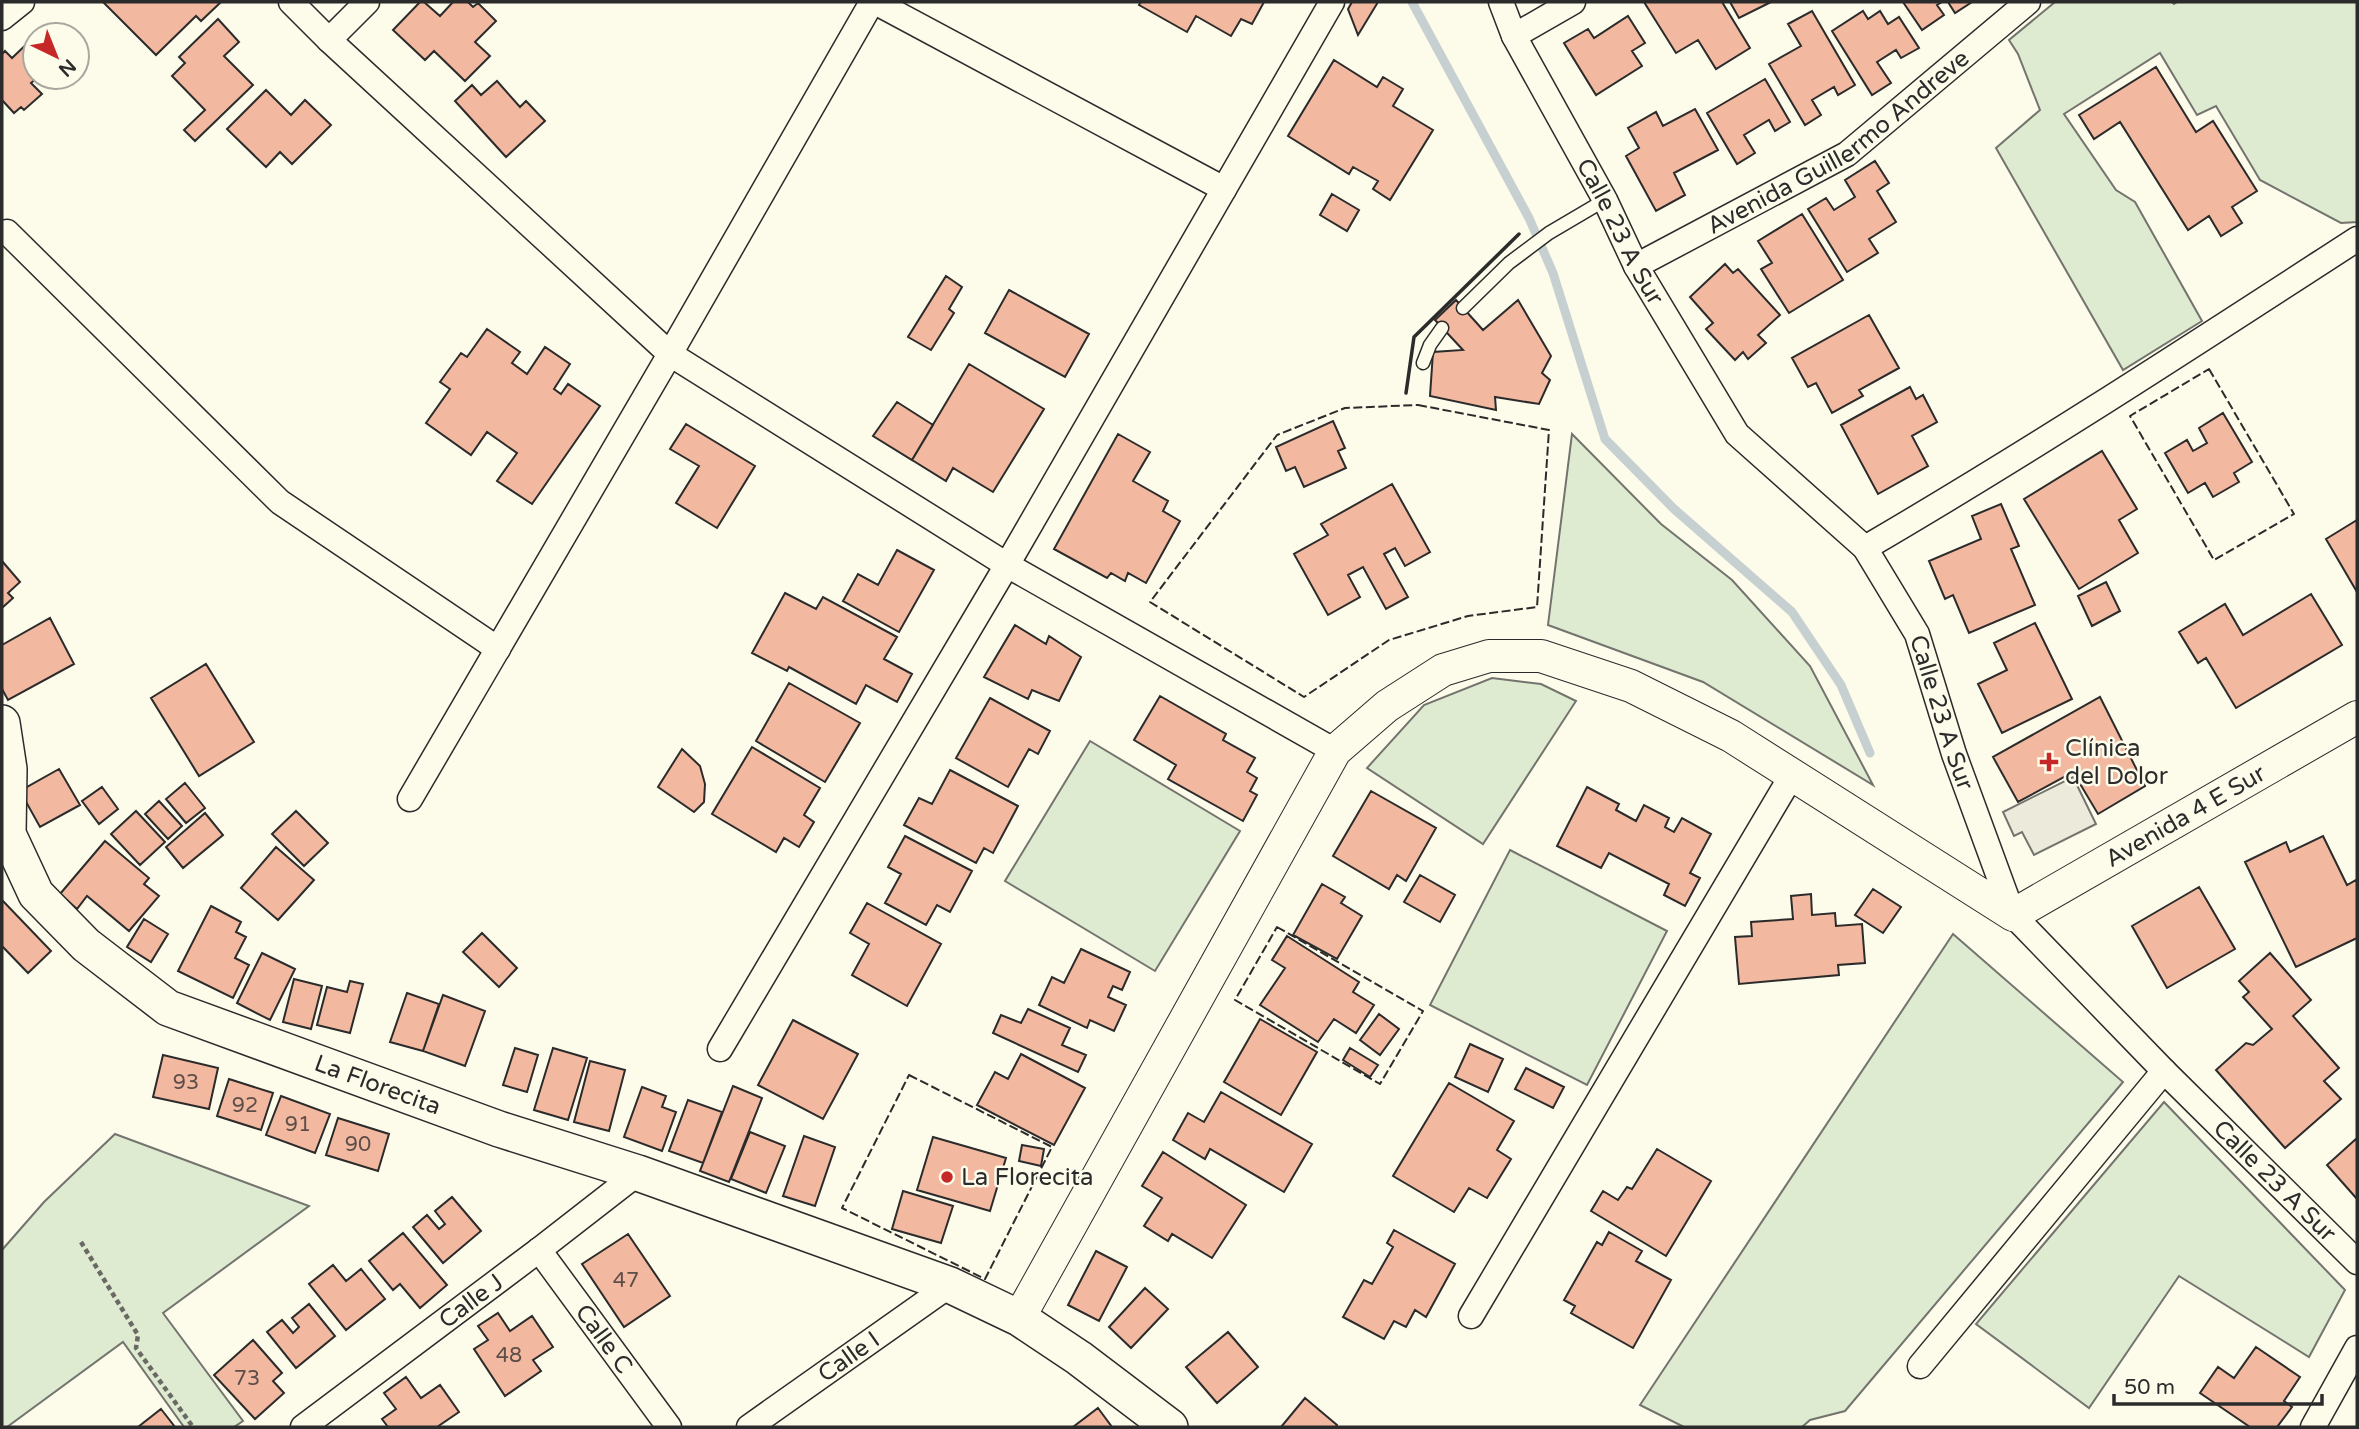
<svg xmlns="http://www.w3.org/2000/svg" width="2359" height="1429" viewBox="0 0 2359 1429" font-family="'Varela Round',sans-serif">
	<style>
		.green { fill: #deebd1; stroke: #74746e; stroke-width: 2 }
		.parking { fill: #eceadb; stroke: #74746e; stroke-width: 2 }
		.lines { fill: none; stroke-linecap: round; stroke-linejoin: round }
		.stream { stroke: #c7d0d0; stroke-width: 9 }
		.building { fill: #f2b8a0; stroke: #2b2b2b; stroke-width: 2 }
		.service-casing { stroke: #2b2b2b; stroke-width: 15 }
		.minor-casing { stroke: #2b2b2b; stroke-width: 27 }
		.tertiary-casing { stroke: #2b2b2b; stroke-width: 34 }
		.secondary-casing { stroke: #2b2b2b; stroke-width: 38 }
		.path { stroke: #6a6964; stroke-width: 4.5; stroke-dasharray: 5 3.5; stroke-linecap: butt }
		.service { stroke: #fdfbea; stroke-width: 12 }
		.minor { stroke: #fdfbea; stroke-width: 24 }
		.tertiary { stroke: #fdfbea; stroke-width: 32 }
		.secondary { stroke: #fdfbea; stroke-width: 35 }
		.fence { stroke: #2b2b2b; stroke-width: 2; stroke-dasharray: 9 3.5; stroke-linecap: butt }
		.wall { stroke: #2b2b2b; stroke-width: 3.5 }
		.poi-dot { fill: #c62828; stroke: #fdfbea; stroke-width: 2.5 }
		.labels { text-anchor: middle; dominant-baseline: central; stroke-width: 5; stroke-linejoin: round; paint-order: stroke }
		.number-label { font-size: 21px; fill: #5d4e48 }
		.street-label { font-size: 24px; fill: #2b2b2b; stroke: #fdfbea }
		.poi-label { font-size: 24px; fill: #2b2b2b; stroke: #fdfbea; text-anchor: start }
	</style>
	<rect width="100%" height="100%" fill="#fdfbea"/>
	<path class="green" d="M 2055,2 L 2172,2 L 2174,4 L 2177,2 L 2357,2 L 2357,222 L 2341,223 L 2260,180 L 2216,106 L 2197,115 L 2160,53 L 2064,114 L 2116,190 L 2135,202 L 2202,321 L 2123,370 L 1996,148 L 2040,110 L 2018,54 L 2009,40 Z
		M 1572,434 L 1661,524 L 1732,580 L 1810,666 L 1873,785 L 1703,682 L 1548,625 Z
		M 1492,678 L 1541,684 L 1576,701 L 1483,844 L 1367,768 L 1424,705 Z
		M 1090,741 L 1240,831 L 1155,971 L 1005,881 Z
		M 1510,850 L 1667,931 L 1587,1085 L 1430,1005 Z
		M 1953,934 L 2123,1082 L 1845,1411 L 1810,1420 L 1802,1427 L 1684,1427 L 1640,1405 Z
		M 2164,1102 L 2345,1290 L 2309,1357 L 2179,1276 L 2089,1408 L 1976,1324 Z
		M 115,1134 L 309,1206 L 163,1313 L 243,1421 L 234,1427 L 184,1427 L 123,1342 L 7,1427 L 2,1427 L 2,1250 L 44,1202 Z"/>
	<path class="parking" d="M 2073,777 L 2096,824 L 2034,855 L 2022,832 L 2014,836 L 2003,812 Z"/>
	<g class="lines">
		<path class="stream" d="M 1412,2 L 1529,218 L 1553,273 L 1605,439 L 1673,508 L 1792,612 L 1841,685 L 1870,753"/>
	</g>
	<path class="building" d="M 103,2 L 221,2 L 201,21 L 196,16 L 156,55 Z
		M 420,2 L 424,2 L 440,16 L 453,2 L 468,2 L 473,7 L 478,3 L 496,21 L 475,42 L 490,56 L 465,81 L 434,51 L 425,60 L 393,30 Z
		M 1141,2 L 1264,2 L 1252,24 L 1241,19 L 1231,36 L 1196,16 L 1187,32 L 1139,5 Z
		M 1352,2 L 1378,2 L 1358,35 L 1348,9 Z
		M 1644,2 L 1722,2 L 1750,48 L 1716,69 L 1698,40 L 1676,53 Z
		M 1730,2 L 1771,2 L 1739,18 Z
		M 1903,2 L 1942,2 L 1937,5 L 1944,15 L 1922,30 Z
		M 1948,2 L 1972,2 L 1955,13 Z
		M 1812,11 L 1855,85 L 1838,95 L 1834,87 L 1812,100 L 1821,115 L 1805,125 L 1769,64 L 1801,46 L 1788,24 Z
		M 1863,11 L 1868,19 L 1880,11 L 1888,24 L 1899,17 L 1919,48 L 1901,58 L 1896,50 L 1877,62 L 1891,83 L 1872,95 L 1832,31 Z
		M 1628,16 L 1645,43 L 1632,51 L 1642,66 L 1596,95 L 1564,43 L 1588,29 L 1594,38 Z
		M 218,19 L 239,42 L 224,56 L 253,85 L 195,141 L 184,130 L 205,110 L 172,76 L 185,63 L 179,57 Z
		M 34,37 L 35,77 L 38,77 L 31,83 L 42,94 L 24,110 L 21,107 L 14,113 L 2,100 L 2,54 L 5,51 L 12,58 Z
		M 1334,60 L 1377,87 L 1383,77 L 1403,89 L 1393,106 L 1433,130 L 1390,200 L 1373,189 L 1378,181 L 1353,167 L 1349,174 L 1288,136 Z
		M 2156,67 L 2196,132 L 2213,121 L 2257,191 L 2232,207 L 2242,223 L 2221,236 L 2209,216 L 2188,230 L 2120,122 L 2094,139 L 2079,115 Z
		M 1765,79 L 1790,122 L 1775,131 L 1769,120 L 1744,135 L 1755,153 L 1737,164 L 1707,113 Z
		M 497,81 L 520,107 L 526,101 L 545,121 L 506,157 L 455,101 L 472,85 L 481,95 Z
		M 266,90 L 291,115 L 305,100 L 331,125 L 292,164 L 280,152 L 266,167 L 227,129 Z
		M 1695,109 L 1718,150 L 1674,173 L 1685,195 L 1656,211 L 1626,156 L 1639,148 L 1628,128 L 1656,112 L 1663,126 Z
		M 1875,161 L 1889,183 L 1877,191 L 1896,222 L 1869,239 L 1878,253 L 1847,272 L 1808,209 L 1826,198 L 1834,210 L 1855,197 L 1845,180 Z
		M 1332,194 L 1359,210 L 1347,231 L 1320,215 Z
		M 1802,214 L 1843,280 L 1789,313 L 1761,269 L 1772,263 L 1758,241 Z
		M 1725,264 L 1733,273 L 1738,269 L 1780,315 L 1758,335 L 1766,343 L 1748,359 L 1743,352 L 1735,360 L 1706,329 L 1713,323 L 1690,297 Z
		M 946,276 L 962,287 L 949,309 L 954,313 L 931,350 L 908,337 Z
		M 1009,290 L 1089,334 L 1065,377 L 985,333 Z
		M 1456,300 L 1483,330 L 1518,300 L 1551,356 L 1542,373 L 1550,380 L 1539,404 L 1495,397 L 1496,410 L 1430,396 L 1433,352 L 1463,350 L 1435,320 Z
		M 1869,315 L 1899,368 L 1859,390 L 1863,396 L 1832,413 L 1816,383 L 1808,387 L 1792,358 Z
		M 487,329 L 520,352 L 512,363 L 527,374 L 545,347 L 570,364 L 554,389 L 561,394 L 568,384 L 600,406 L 532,504 L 497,481 L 517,453 L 487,432 L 471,455 L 426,423 L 450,389 L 440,382 L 461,353 L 467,357 Z
		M 969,364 L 1044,409 L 993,492 L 953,468 L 946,481 L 912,460 Z
		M 1910,387 L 1916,399 L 1923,395 L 1937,422 L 1912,436 L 1928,466 L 1878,494 L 1841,425 Z
		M 897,402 L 933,425 L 912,460 L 873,436 Z
		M 2223,413 L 2252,462 L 2234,473 L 2239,482 L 2213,497 L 2205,483 L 2188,493 L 2165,453 L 2187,440 L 2193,451 L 2207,443 L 2199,428 Z
		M 1333,421 L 1345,448 L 1338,451 L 1346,468 L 1304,487 L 1295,467 L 1286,471 L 1276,447 Z
		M 686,424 L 755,466 L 717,528 L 676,503 L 699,466 L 670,449 Z
		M 1118,434 L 1150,452 L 1133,481 L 1168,501 L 1163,511 L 1180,521 L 1146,583 L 1128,573 L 1125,581 L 1111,573 L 1107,578 L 1054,549 Z
		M 2102,451 L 2137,509 L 2119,520 L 2138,553 L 2079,589 L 2024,499 Z
		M 1392,484 L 1430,552 L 1405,566 L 1395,548 L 1384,554 L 1408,597 L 1386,609 L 1363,567 L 1348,575 L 1360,597 L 1328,615 L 1294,554 L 1328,535 L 1321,524 Z
		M 2001,504 L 2019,546 L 2011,549 L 2035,605 L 1969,633 L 1953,595 L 1945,599 L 1929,561 L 1981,539 L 1972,516 Z
		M 2357,520 L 2357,592 L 2326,539 Z
		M 897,550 L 934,570 L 899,632 L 843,601 L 858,574 L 878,585 Z
		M 2,561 L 20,582 L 8,593 L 13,598 L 2,608 Z
		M 2106,582 L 2120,611 L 2092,626 L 2078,596 Z
		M 785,593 L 816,609 L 823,597 L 897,637 L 884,659 L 912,674 L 897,702 L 866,685 L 856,704 L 789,667 L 787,671 L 752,653 Z
		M 2311,594 L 2342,645 L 2236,708 L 2206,658 L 2198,663 L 2179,632 L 2225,604 L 2243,635 Z
		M 50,618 L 74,664 L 8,700 L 2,689 L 2,645 Z
		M 2035,623 L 2072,699 L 2002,733 L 1978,684 L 2007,670 L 1994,643 Z
		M 1015,625 L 1046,644 L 1049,636 L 1081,657 L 1059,701 L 1032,690 L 1028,699 L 984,677 Z
		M 206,664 L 254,742 L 199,776 L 151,698 Z
		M 789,683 L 860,723 L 825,782 L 756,741 Z
		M 1160,696 L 1226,734 L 1223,740 L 1255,758 L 1247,772 L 1257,778 L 1250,791 L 1257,795 L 1243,821 L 1168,779 L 1176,765 L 1134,740 Z
		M 2100,697 L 2145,786 L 2098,814 L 2073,772 L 2018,802 L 1993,757 Z
		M 990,698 L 1050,731 L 1038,754 L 1029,749 L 1008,787 L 956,758 Z
		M 752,747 L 820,788 L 804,815 L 814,822 L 799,847 L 784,838 L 776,852 L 712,814 Z
		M 682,749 L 700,766 L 705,784 L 704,802 L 694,812 L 658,787 Z
		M 59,769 L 80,805 L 40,827 L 20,791 Z
		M 950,770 L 1018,806 L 993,853 L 984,848 L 976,863 L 904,825 L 919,798 L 932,804 Z
		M 185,783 L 205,808 L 186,823 L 166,799 Z
		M 102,787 L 118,809 L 99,824 L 82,801 Z
		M 1587,787 L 1619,804 L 1616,810 L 1636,821 L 1644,805 L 1669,818 L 1665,827 L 1674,832 L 1682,818 L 1711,834 L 1690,873 L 1700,878 L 1685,906 L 1664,895 L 1669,884 L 1609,853 L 1601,868 L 1557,846 Z
		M 1371,791 L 1436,828 L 1406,881 L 1397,875 L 1389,889 L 1333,856 Z
		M 159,801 L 182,826 L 168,839 L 145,814 Z
		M 136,811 L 165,842 L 140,865 L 111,834 Z
		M 296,811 L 328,843 L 304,866 L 272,834 Z
		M 205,813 L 223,835 L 183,868 L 166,847 Z
		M 905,836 L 972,871 L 950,912 L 937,905 L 926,925 L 885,903 L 901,874 L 888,867 Z
		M 2323,836 L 2347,885 L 2356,880 L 2357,883 L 2357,938 L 2296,967 L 2245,862 L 2286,842 L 2290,852 Z
		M 105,841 L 149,878 L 144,884 L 159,896 L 129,931 L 87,896 L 77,909 L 60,894 Z
		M 276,847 L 314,880 L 278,920 L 241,888 Z
		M 1420,875 L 1455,895 L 1440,922 L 1404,902 Z
		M 1322,884 L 1345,897 L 1341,903 L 1362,916 L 1337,959 L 1293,935 Z
		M 2199,887 L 2235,949 L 2167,988 L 2132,926 Z
		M 1873,889 L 1901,907 L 1883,933 L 1855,915 Z
		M 1811,894 L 1812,915 L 1835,913 L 1836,926 L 1862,924 L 1865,963 L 1838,965 L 1839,975 L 1739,984 L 1735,937 L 1752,936 L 1751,922 L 1793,919 L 1791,896 Z
		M 2,900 L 51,951 L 28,973 L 2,946 Z
		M 867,903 L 941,944 L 907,1006 L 852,975 L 869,944 L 850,933 Z
		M 211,906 L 241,922 L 236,932 L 246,937 L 235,958 L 249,965 L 233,998 L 178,971 Z
		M 144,919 L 168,934 L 151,962 L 127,947 Z
		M 482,933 L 517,968 L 499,987 L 463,952 Z
		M 1287,936 L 1359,982 L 1353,992 L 1374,1005 L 1356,1033 L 1334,1019 L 1318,1042 L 1260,1005 L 1285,968 L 1272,960 Z
		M 1081,949 L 1130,972 L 1122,990 L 1113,986 L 1108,997 L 1126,1005 L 1114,1031 L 1090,1020 L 1087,1028 L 1039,1005 L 1052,977 L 1064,983 Z
		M 262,953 L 295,969 L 270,1020 L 237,1003 Z
		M 2270,953 L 2311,1000 L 2293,1016 L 2339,1068 L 2324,1081 L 2341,1099 L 2285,1148 L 2216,1070 L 2246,1043 L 2253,1045 L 2272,1029 L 2243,997 L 2249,992 L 2239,981 Z
		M 294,979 L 322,986 L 311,1029 L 283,1022 Z
		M 350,981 L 363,984 L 350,1033 L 317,1025 L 327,987 L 347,992 Z
		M 407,993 L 439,1004 L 423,1051 L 390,1042 Z
		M 443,995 L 485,1011 L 465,1066 L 423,1051 Z
		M 1028,1009 L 1070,1028 L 1062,1045 L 1086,1055 L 1078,1072 L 993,1033 L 1001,1015 L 1021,1023 Z
		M 1379,1014 L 1399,1029 L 1380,1055 L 1360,1040 Z
		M 1260,1019 L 1317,1052 L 1281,1115 L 1224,1082 Z
		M 793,1020 L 858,1054 L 823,1119 L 758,1085 Z
		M 1470,1044 L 1503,1059 L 1488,1092 L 1455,1077 Z
		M 515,1048 L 538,1055 L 527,1092 L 503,1085 Z
		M 553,1048 L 587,1058 L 568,1120 L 534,1110 Z
		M 1350,1048 L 1378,1065 L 1370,1077 L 1343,1060 Z
		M 1021,1054 L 1085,1088 L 1054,1145 L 977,1105 L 995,1072 L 1008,1079 Z
		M 163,1055 L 218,1068 L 209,1109 L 153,1097 Z
		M 590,1061 L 625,1070 L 609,1131 L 574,1122 Z
		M 1526,1068 L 1564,1087 L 1553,1108 L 1515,1089 Z
		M 229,1079 L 273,1093 L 261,1130 L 217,1116 Z
		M 1449,1083 L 1514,1121 L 1497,1150 L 1511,1159 L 1487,1198 L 1469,1188 L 1454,1212 L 1393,1176 Z
		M 733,1086 L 762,1098 L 729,1182 L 700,1171 Z
		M 642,1087 L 666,1096 L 662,1107 L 676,1112 L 662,1151 L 624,1137 Z
		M 1221,1092 L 1312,1144 L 1284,1192 L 1210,1149 L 1205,1159 L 1173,1140 L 1188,1113 L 1204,1122 Z
		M 281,1096 L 330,1114 L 315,1153 L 266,1135 Z
		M 688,1100 L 722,1112 L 703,1163 L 669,1151 Z
		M 338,1118 L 389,1134 L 378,1171 L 326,1155 Z
		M 750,1132 L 785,1146 L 766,1193 L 731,1179 Z
		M 804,1136 L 835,1147 L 815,1206 L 783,1196 Z
		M 933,1137 L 1006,1158 L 990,1211 L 917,1190 Z
		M 2357,1138 L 2357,1199 L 2327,1165 Z
		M 1022,1145 L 1044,1149 L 1041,1166 L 1019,1161 Z
		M 1657,1149 L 1711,1181 L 1666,1256 L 1591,1211 L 1603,1191 L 1618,1200 L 1627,1187 L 1632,1189 Z
		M 1163,1152 L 1246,1205 L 1212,1258 L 1172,1234 L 1168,1241 L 1144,1226 L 1162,1198 L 1142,1186 Z
		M 903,1191 L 953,1206 L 941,1243 L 892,1229 Z
		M 452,1197 L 481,1231 L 443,1263 L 413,1227 L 427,1215 L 439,1229 L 445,1224 L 435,1211 Z
		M 1394,1230 L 1455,1264 L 1426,1317 L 1415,1310 L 1406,1327 L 1394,1321 L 1384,1339 L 1343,1317 L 1364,1280 L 1372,1284 L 1393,1247 L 1387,1243 Z
		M 1609,1232 L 1642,1251 L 1636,1261 L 1671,1280 L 1633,1348 L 1571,1313 L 1575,1306 L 1564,1300 L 1597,1242 L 1602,1245 Z
		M 403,1233 L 447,1285 L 420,1308 L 400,1284 L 393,1290 L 369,1261 Z
		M 628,1234 L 670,1296 L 624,1327 L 582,1264 Z
		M 1096,1251 L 1127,1267 L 1099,1321 L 1068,1305 Z
		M 333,1265 L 346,1281 L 361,1269 L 385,1299 L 346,1330 L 309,1284 Z
		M 1145,1288 L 1168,1309 L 1131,1348 L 1109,1327 Z
		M 309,1304 L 335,1336 L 296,1368 L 267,1332 L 282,1320 L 293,1333 L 299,1327 L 292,1318 Z
		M 498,1313 L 510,1331 L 532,1316 L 553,1347 L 533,1360 L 541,1371 L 505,1396 L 474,1349 L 488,1340 L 478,1326 Z
		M 1228,1332 L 1258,1367 L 1217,1403 L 1186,1367 Z
		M 253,1340 L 282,1373 L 273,1381 L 284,1393 L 255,1419 L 214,1375 Z
		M 2256,1347 L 2300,1377 L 2284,1401 L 2292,1407 L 2277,1427 L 2250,1427 L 2200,1393 L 2218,1367 L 2234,1378 Z
		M 406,1377 L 421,1398 L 440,1385 L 459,1412 L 437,1427 L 388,1427 L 382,1419 L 396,1409 L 384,1393 Z
		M 1305,1398 L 1337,1425 L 1336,1427 L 1281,1427 Z
		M 1098,1408 L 1112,1427 L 1073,1427 Z
		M 161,1409 L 175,1427 L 138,1427 Z"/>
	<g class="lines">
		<defs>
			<path id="service" d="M 1463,308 L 1509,263 L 1549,233 L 1605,200
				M 1423,363 L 1430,345 L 1442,328"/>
			<g id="minor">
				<path d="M 291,2 L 329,40 L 367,2"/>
				<path d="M 875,2 L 1224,189"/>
				<path id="s1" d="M 1501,2 L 1514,36 L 1605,200 L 1636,266 L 1737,434 L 1865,548 L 1917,634 L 1954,754 L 2013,915 L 2164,1071 L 2357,1262"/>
				<path d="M 2,18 L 22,2"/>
				<path d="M 1514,36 L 1573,2"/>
				<path d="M 329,40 L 670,354 L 1007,565 L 1335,751"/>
				<path d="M 7,232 L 280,502 L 498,649"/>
				<path id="s2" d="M 1636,266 L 1847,154 L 2028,2"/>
				<path d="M 1865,548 C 2033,450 2195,344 2357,239"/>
				<path d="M 410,799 L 670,354 L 872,2"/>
				<path d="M 720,1049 L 1007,565 L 1332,2"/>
				<path id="s3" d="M 539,1250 L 669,1427"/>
				<path d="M 1471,1316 L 1792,775"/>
				<path d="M 1920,1366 L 2164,1071"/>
				<path id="s4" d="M 303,1427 L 539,1250 L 638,1173"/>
				<path id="s5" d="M 749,1427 L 950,1285"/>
				<path d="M 2313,1427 L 2357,1348"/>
			</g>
			<g id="tertiary">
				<path id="s6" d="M 1019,1318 L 1335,751 L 1387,706 L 1443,670 L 1489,656 L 1541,656 L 1631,686 L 1731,736 L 2013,915 L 2357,717"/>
			</g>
			<g id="secondary">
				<path id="s7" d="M 2,723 L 9,769 L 8,834 L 36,894 L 86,945 L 168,1008 L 499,1129 L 638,1173 L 950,1285 L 1019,1318 L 1079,1358 L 1170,1427"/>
			</g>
		</defs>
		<use href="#service" class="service-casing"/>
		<use href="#minor" class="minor-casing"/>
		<use href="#tertiary" class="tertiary-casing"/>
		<use href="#secondary" class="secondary-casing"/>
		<path class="path" d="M 81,1242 L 138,1335 L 136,1348 L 193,1427"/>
		<use href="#service" class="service"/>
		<use href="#minor" class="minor"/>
		<use href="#tertiary" class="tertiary"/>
		<use href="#secondary" class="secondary"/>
		<path class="fence" d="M 2209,369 L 2294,514 L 2214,560 L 2130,416 Z
			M 1418,405 L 1549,430 L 1537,607 L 1468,616 L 1389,640 L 1304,697 L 1150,602 L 1277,435 L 1345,408 Z
			M 1277,927 L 1423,1011 L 1380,1084 L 1235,1000 Z
			M 909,1075 L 1052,1147 L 985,1279 L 842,1208 Z"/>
		<path class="wall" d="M 1406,393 L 1414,337 L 1519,234"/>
	</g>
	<g class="poi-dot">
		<path d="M2045.5 751.5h7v7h7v7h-7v7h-7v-7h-7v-7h7z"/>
		<circle cx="947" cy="1177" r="7"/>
	</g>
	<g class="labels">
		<g class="number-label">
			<text x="186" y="1082">93</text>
			<text x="245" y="1105">92</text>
			<text x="298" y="1124">91</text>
			<text x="358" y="1144">90</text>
			<text x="626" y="1280">47</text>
			<text x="509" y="1355">48</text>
			<text x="247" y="1378">73</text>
		</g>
		<g class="street-label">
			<text stroke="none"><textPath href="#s2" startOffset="238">Avenida Guillermo Andreve</textPath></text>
			<text stroke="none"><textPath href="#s1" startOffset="259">Calle 23 A Sur</textPath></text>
			<text stroke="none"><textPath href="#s1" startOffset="847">Calle 23 A Sur</textPath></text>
			<text stroke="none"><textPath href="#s6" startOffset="1624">Avenida 4 E Sur</textPath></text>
			<text stroke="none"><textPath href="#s7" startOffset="576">La Florecita</textPath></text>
			<text stroke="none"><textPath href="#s1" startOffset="1435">Calle 23 A Sur</textPath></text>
			<text stroke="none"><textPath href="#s4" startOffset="210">Calle J</textPath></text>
			<text stroke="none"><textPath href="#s3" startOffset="110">Calle C</textPath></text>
			<text stroke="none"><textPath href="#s5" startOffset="122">Calle I</textPath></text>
		</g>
		<g class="poi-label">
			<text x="2065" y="748">Clínica<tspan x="2065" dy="28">del Dolor</tspan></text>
			<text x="961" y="1177">La Florecita</text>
		</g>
	</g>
	<rect width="2359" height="1429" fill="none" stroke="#2b2b2b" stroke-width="7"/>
	<g transform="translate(56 56) rotate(137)"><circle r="33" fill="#fdfbea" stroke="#a9a89e" stroke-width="2"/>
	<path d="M0-5L12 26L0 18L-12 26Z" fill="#c62828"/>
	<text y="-10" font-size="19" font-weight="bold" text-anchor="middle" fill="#2b2b2b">N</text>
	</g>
	<path d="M2114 1394v10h208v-10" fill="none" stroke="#2b2b2b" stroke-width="3.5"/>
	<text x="2124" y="1394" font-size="21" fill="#2b2b2b" stroke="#fdfbea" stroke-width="5" paint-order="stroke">50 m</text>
</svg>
